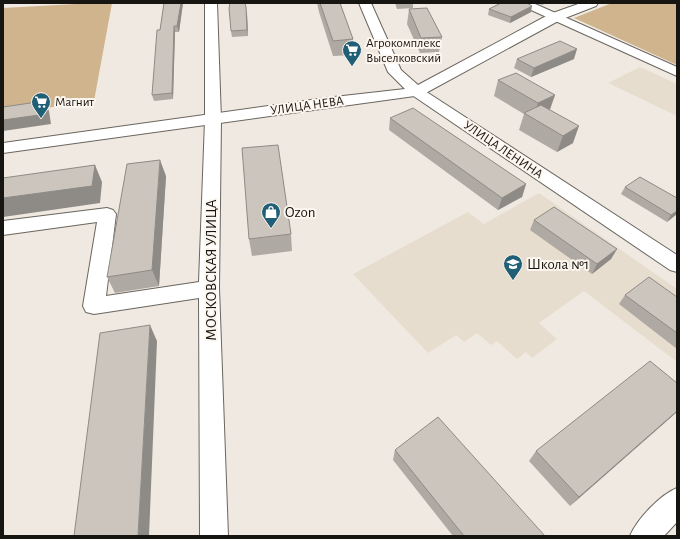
<svg xmlns="http://www.w3.org/2000/svg" width="680" height="539" viewBox="0 0 680 539" font-family="'Alegreya Sans',sans-serif">
	<style>
		.built { fill: #e7ddcf }
		.green { fill: #cfb48d }
		.lines { fill: none; stroke-linecap: round; stroke-linejoin: round }
		.minor-casing { stroke: #6a655e; stroke-width: 2 }
		.major-casing { stroke: #6a655e; stroke-width: 2 }
		.minor { fill: #fff; fill-rule: evenodd }
		.major { fill: #fff; fill-rule: evenodd }
		.wall { fill: #afa9a3 }
		.shaded-wall { fill: #8e8a85 }
		.building { fill: #cbc5be; stroke: #8e8a85 }
		.labels { text-anchor: middle; dominant-baseline: central; stroke-width: 4; stroke-linejoin: round; paint-order: stroke }
		.far-poi-label { font-size: 13px; fill: #171512; stroke: #fcf6ee; text-anchor: start }
		.far-street-label { font-size: 13px; fill: #171512; stroke: #fcf6ee }
		.poi-label { font-size: 15px; fill: #171512; stroke: #fcf6ee; text-anchor: start }
		.street-label { font-size: 15px; fill: #171512; stroke: #fcf6ee }
	</style>
	<rect width="100%" height="100%" fill="#efe9e1"/>
	<path class="built" d="M 640,67 L 677,84 L 677,116 L 608,83 Z
		M 539,193 L 677,289 L 677,362 L 584,291 L 539,323 L 557,339 L 532,358 L 526,352 L 517,359 L 497,341 L 491,345 L 477,333 L 464,342 L 456,335 L 428,353 L 353,274 L 468,212 L 484,224 Z"/>
	<path class="green" d="M 94,3 L 112,3 L 94,101 L 3,114 L 3,8 Z
		M 612,3 L 677,3 L 677,65 L 574,18 Z"/>
	<g class="lines">
		<defs>
			<path id="minor" d="M 205,3 L 217,3 L 221,120 L 219,288 L 228,536 L 200,536 L 199,298 L 94,314 L 86,312 L 83,306 L 97,222 L 3,235 L 3,221 L 107,208 L 113,210 L 116,214 L 106,296 L 199,282 L 205,120 Z
				M 518,3 L 533,3 L 677,67 L 677,76 L 520,5 Z
				M 417,88 L 422,89 L 677,255 L 677,272 L 670,270 L 412,95 L 410,92 L 412,89 Z
				M 677,488 L 677,522 L 664,536 L 630,536 C 637,519 660,495 677,488 Z"/>
			<path id="major" d="M 359,3 L 371,3 L 401,70 L 418,85 L 550,14 L 581,3 L 598,3 L 596,6 L 560,20 L 422,95 L 3,153 L 3,143 L 325,98 L 405,89 L 388,72 Z"/>
		</defs>
		<use href="#minor" class="minor-casing"/>
		<use href="#major" class="major-casing"/>
		<use href="#minor" class="minor"/>
		<use href="#major" class="major"/>
	</g>
	<path class="wall" d="M 164,3 L 183,3 L 179,32 L 175,32 L 173,99 L 154,101 L 152,95 L 160,30 Z
		M 317,3 L 340,3 L 353,39 L 353,55 L 333,56 L 319,12 Z
		M 395,3 L 413,3 L 413,8 L 397,9 Z
		M 537,3 L 546,3 L 542,5 Z
		M 409,9 L 442,37 L 439,52 L 420,53 L 407,24 Z
		M 489,9 L 531,12 L 510,23 L 488,15 Z
		M 247,13 L 248,36 L 232,37 L 231,31 Z
		M 517,59 L 574,59 L 531,77 L 514,68 Z
		M 498,80 L 555,95 L 550,110 L 573,143 L 557,152 L 519,130 L 524,114 L 494,96 Z
		M 390,118 L 526,184 L 522,197 L 498,210 L 389,130 Z
		M 166,176 L 159,286 L 115,293 L 107,277 Z
		M 625,187 L 677,198 L 677,214 L 667,222 L 621,194 Z
		M 534,220 L 617,249 L 611,259 L 592,274 L 530,230 Z
		M 291,234 L 292,251 L 252,256 L 249,239 Z
		M 625,295 L 677,297 L 677,349 L 619,304 Z
		M 677,412 L 570,506 L 529,461 L 536,451 Z
		M 395,450 L 545,536 L 453,536 L 393,460 Z"/>
	<path class="shaded-wall" d="M 181,3 L 183,3 L 179,32 L 177,26 Z
		M 532,6 L 531,12 L 510,23 L 511,17 Z
		M 246,7 L 247,13 L 248,36 L 247,30 Z
		M 174,26 L 175,32 L 173,99 L 172,93 Z
		M 577,49 L 574,59 L 531,77 L 534,68 Z
		M 555,95 L 549,111 L 533,118 L 538,103 Z
		M 44,101 L 49,111 L 51,124 L 3,131 L 3,120 Z
		M 579,126 L 573,143 L 557,152 L 563,136 Z
		M 160,160 L 166,176 L 159,286 L 152,270 Z
		M 95,165 L 102,182 L 100,203 L 3,217 L 3,198 Z
		M 526,184 L 522,197 L 498,210 L 502,198 Z
		M 677,211 L 677,214 L 667,222 L 671,215 Z
		M 617,249 L 611,259 L 592,274 L 597,264 Z
		M 150,325 L 157,341 L 149,536 L 138,536 Z
		M 677,411 L 677,412 L 570,506 L 579,497 Z"/>
	<path class="building" d="M 164,3 L 181,3 L 177,26 L 174,26 L 172,93 L 152,95 L 157,30 L 160,30 Z
		M 230,3 L 245,3 L 246,7 L 247,30 L 231,31 L 229,8 Z
		M 320,3 L 340,3 L 353,39 L 333,41 Z
		M 501,3 L 527,3 L 532,6 L 511,17 L 489,9 Z
		M 427,8 L 442,37 L 421,38 L 409,9 Z
		M 560,41 L 577,49 L 534,68 L 517,59 Z
		M 516,73 L 555,95 L 538,103 L 498,80 Z
		M 44,101 L 46,114 L 3,120 L 3,107 Z
		M 541,105 L 579,126 L 563,136 L 524,113 Z
		M 413,108 L 526,184 L 502,198 L 390,118 Z
		M 278,145 L 291,234 L 249,239 L 242,148 Z
		M 160,160 L 152,270 L 107,277 L 127,164 Z
		M 95,165 L 92,186 L 3,198 L 3,178 Z
		M 640,177 L 677,198 L 677,211 L 671,215 L 625,187 Z
		M 554,207 L 617,249 L 597,264 L 534,220 Z
		M 649,277 L 677,297 L 677,333 L 625,295 Z
		M 150,325 L 138,536 L 74,536 L 100,333 Z
		M 650,361 L 677,383 L 677,411 L 579,497 L 536,451 Z
		M 438,417 L 545,536 L 464,536 L 395,450 Z"/>
	<defs>
		<symbol id="supermarket-pin" viewBox="-11 -11 22 30"><path d="M0 17L-7.5 6A9.5 9.5 0 1 1 7.5 6Z" fill="#215f76" stroke="#fcf6ee"/><path d="M-6-5.5h2.5l.6 2H6L4.5 2H-2.5L-4.4-4H-6ZM-1.5 3.2a1.3 1.3 0 1 0 .1 0ZM3 3.2a1.3 1.3 0 1 0 .1 0Z" fill="#fff"/></symbol>
		<symbol id="shop-pin" viewBox="-11 -11 22 30"><path d="M0 17L-7.5 6A9.5 9.5 0 1 1 7.5 6Z" fill="#215f76" stroke="#fcf6ee"/><path d="M-5-2.5h2.3a2.7 3.5 0 0 1 5.4 0H5L5.5 6h-11ZM-1.5-2.5h3a1.5 2.3 0 0 0-3 0Z" fill="#fff"/></symbol>
		<symbol id="school-pin" viewBox="-11 -11 22 30"><path d="M0 17L-7.5 6A9.5 9.5 0 1 1 7.5 6Z" fill="#215f76" stroke="#fcf6ee"/><path d="M0-5L7-2L0 1L-7-2ZM-4 1L0 2.5L4 1V4Q0 6-4 4Z" fill="#fff"/></symbol>
	</defs>
	<g fill-rule="evenodd">
		<use href="#supermarket-pin" x="341" y="39" width="22" height="30"/>
		<use href="#supermarket-pin" x="30" y="91" width="22" height="30"/>
		<use href="#shop-pin" x="260" y="201" width="22" height="30"/>
		<use href="#school-pin" x="502" y="253" width="22" height="30"/>
	</g>
	<g class="labels">
		<g class="far-poi-label">
			<text x="366" y="43">Агрокомплекс<tspan x="366" dy="15">Выселковский</tspan></text>
			<text x="55" y="102">Магнит</text>
		</g>
		<g class="far-street-label">
			<text transform="translate(307 106) rotate(-8)">УЛИЦА НЕВА</text>
			<text transform="translate(503 150) rotate(34)">УЛИЦА ЛЕНИНА</text>
		</g>
		<g class="poi-label">
			<text x="285" y="212">Ozon</text>
			<text x="527" y="264">Школа №1</text>
		</g>
		<g class="street-label">
			<text transform="translate(211 270) rotate(-90)">МОСКОВСКАЯ УЛИЦА</text>
		</g>
	</g>
	<rect width="680" height="539" fill="none" stroke="#171512" stroke-width="8"/>
</svg>
